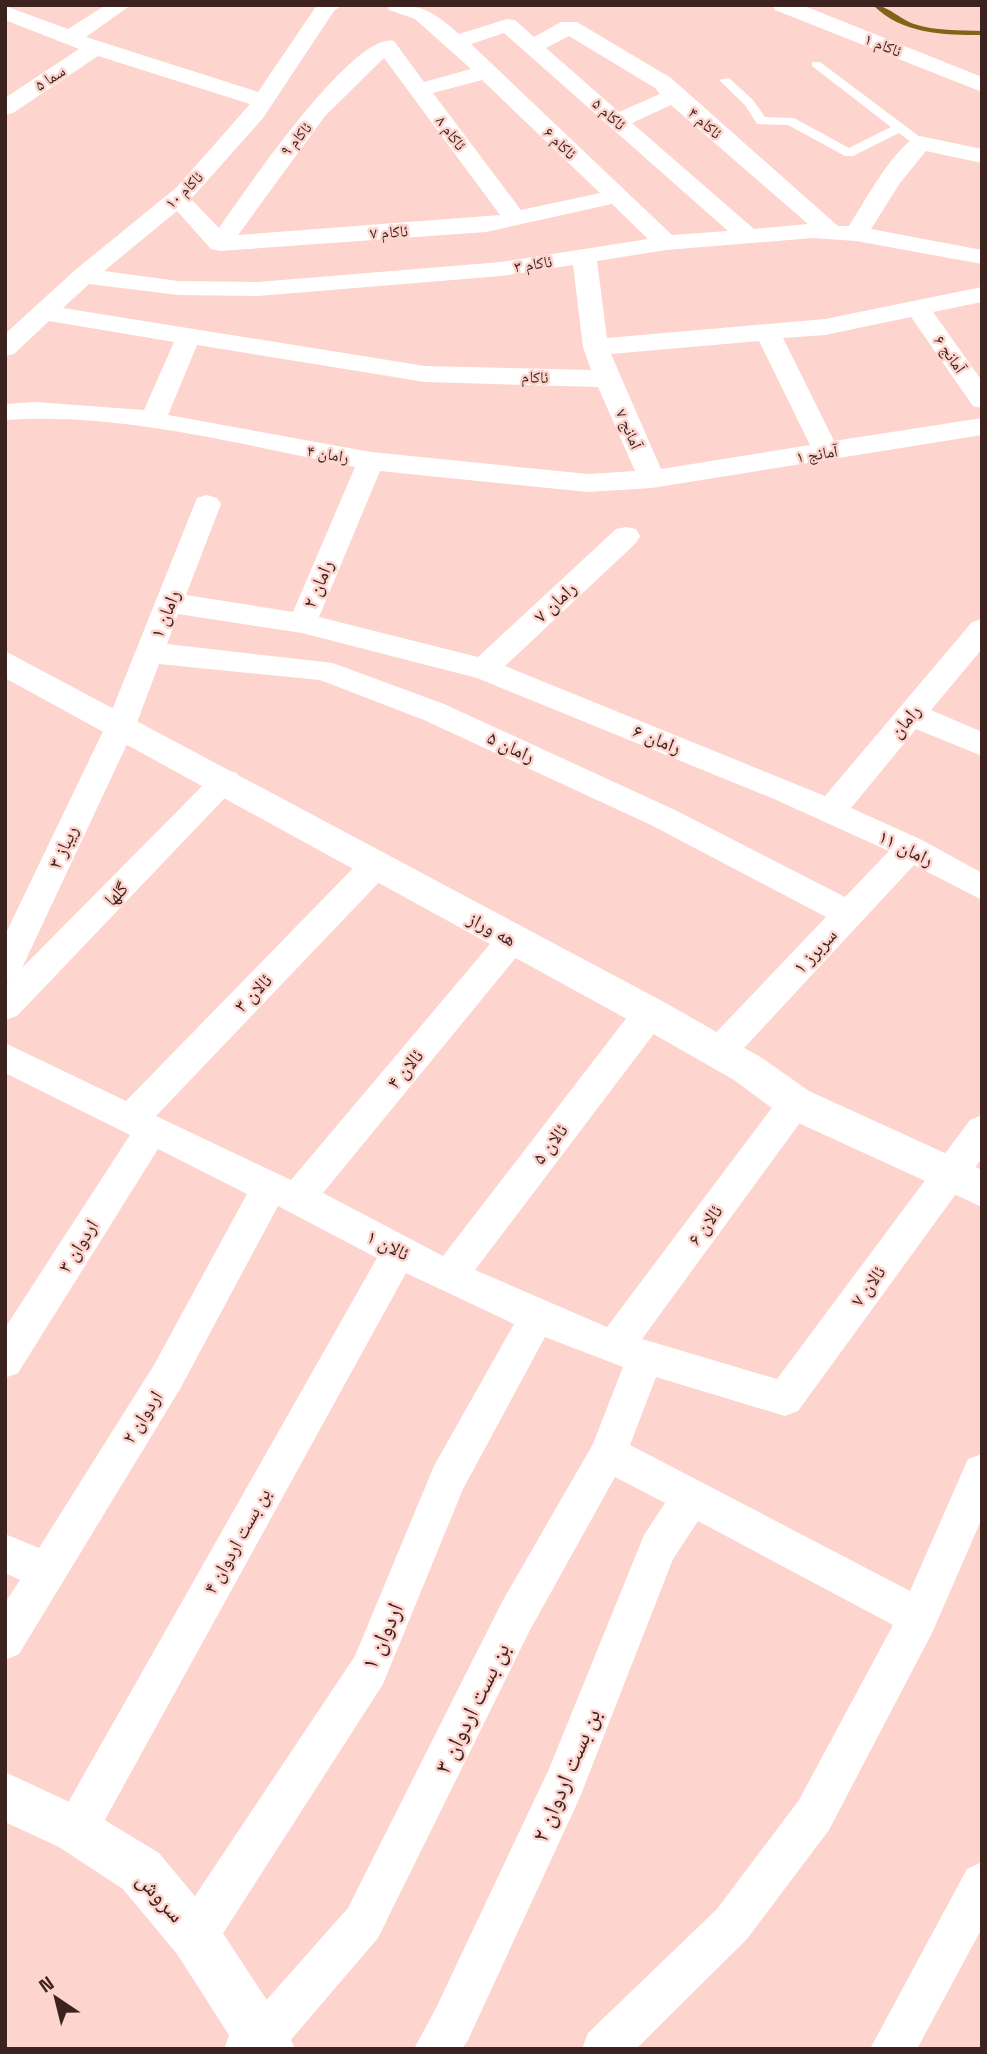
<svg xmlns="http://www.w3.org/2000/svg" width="987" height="2054" viewBox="0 0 987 2054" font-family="'Space Grotesk','Noto Naskh Arabic',sans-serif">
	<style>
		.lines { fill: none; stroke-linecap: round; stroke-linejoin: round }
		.stream { fill: #836317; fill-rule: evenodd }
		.lane { fill: #fff; fill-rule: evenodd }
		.street { fill: #fff; fill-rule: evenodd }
		.secondary { fill: #fff; fill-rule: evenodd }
		.labels { text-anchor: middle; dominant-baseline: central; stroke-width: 5; stroke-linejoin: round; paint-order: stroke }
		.far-street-label { font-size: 16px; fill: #3c231f; stroke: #fed4ce }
		.street-label { font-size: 19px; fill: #3c231f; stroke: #fed4ce }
		.near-street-label { font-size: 23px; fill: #3c231f; stroke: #fed4ce }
	</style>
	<rect width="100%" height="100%" fill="#fed4ce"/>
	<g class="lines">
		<path class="stream" d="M 873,5 C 887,5 900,19 914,24 C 935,31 959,30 982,31 L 982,35 C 944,35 901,34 873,5 Z"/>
		<path class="lane" d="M 812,62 L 820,62 L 924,140 L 924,146 L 916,146 L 899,133 L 853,156 L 845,156 L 788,125 L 757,124 L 745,105 L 719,80 L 729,78 L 753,100 L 765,117 L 794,118 L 849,148 L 891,127 L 812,66 Z"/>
		<path class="street" d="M 106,5 L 131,5 L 86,37 L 258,92 L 317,5 L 342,5 L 334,11 L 263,118 L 191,199 L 219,228 C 243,194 353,31 394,41 L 424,82 L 471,69 L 415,19 L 389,10 L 387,5 C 424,5 431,10 459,34 L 507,19 L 515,20 L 534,37 L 561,22 L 577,22 L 671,78 L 838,226 L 849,226 C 863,205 896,142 920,136 L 982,149 L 982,163 L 926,151 L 900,183 L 871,229 L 982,250 L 982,264 L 856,241 L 813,238 L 666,250 L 597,261 L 607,338 L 825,319 L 982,287 L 982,302 L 933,312 L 982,381 L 982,408 L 973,406 L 911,317 L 825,335 L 783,338 L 834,441 L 982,418 L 982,435 L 652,488 L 588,492 L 380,471 L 319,617 L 478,657 L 616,529 L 626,527 L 636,529 L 640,536 L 636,543 L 505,666 L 825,796 L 972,622 L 982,619 L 982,649 L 931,710 L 982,732 L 982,756 L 916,729 L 851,808 L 922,840 L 982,873 L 982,900 L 914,865 L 731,1062 L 719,1066 L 707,1062 L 702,1052 L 707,1042 L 826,917 L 653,826 L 424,720 L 320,680 L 159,664 L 136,725 L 22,968 L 215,773 L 226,770 L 237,773 L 241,781 L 17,1016 L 5,1020 L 5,985 L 9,982 L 5,983 L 5,935 L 106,725 L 197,498 L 207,495 L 217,498 L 221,504 L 186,595 L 293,612 L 355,467 C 241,445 122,412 5,420 L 5,404 L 35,402 L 144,410 L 174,342 L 49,321 L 14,354 L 5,356 L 5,334 L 74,271 L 177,187 L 250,104 L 98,56 L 13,113 L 5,115 L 5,98 L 79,49 L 5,20 L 5,6 L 68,29 ZM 504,33 L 728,231 L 672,235 L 471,44 ZM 569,36 L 655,88 L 660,94 L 619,112 L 546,48 ZM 384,58 L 500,215 L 238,235 L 325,116 ZM 482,80 L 600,193 L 521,210 L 433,93 ZM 671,105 L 808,224 L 754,229 L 632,123 ZM 612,204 L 648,239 L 501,262 L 258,282 L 178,281 L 104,271 L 177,211 L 211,249 L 220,251 L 486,232 ZM 573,265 L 583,347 L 591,370 L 425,366 L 63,308 L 89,284 L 178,295 L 258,296 L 501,276 ZM 759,341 L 810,445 L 661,469 L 611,354 ZM 197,345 L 425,382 L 598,387 L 635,471 L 588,474 L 371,452 L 168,415 ZM 178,614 L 302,633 L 477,678 L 774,799 L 889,851 L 845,897 L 675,810 L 444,704 L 333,663 L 167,644 Z
			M 773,5 L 802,5 L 982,77 L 982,92 L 775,10 Z
			M 375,854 L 386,857 L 391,866 L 386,875 L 156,1116 L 291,1180 L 501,931 L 512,927 L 523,931 L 528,940 L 523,949 L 323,1193 L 443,1256 L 638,1003 L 650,1000 L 662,1003 L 667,1013 L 662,1023 L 475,1270 L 607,1327 L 783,1093 L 795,1089 L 807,1093 L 812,1103 L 807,1113 L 642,1339 L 777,1379 L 970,1120 L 982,1115 L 982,1158 L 798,1411 L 785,1416 L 656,1377 L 630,1445 L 910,1591 L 968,1459 L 982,1454 L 982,1518 L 933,1631 L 829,1830 L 747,1939 L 636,2049 L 582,2049 L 588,2033 L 717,1909 L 799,1800 L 893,1625 L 698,1521 L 673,1559 L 580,1797 L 468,2040 L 462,2049 L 414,2049 L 436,2008 L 549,1769 L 644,1535 L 665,1503 L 615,1477 L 530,1630 L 378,1938 L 283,2049 L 224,2049 L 230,2033 L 247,2022 L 348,1908 L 502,1602 L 593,1444 L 623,1367 L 545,1337 L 463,1489 L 383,1684 L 211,1952 L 195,1958 L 179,1952 L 173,1936 L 179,1920 L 355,1656 L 434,1466 L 514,1324 L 406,1273 L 91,1845 L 76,1851 L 61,1845 L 55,1830 L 61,1815 L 377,1258 L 278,1206 L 180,1389 L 19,1654 L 5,1660 L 5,1603 L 20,1580 L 5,1573 L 5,1534 L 39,1548 L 154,1365 L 247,1194 L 158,1149 L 18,1373 L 5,1378 L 5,1328 L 130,1135 L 5,1073 L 5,1043 L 126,1101 L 364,857 Z
			M 982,1862 L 982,1928 L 917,2049 L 870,2049 L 967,1869 Z"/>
		<path class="secondary" d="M 5,651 L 664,1002 L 762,1058 L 809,1091 L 982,1170 L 982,1207 L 781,1115 L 734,1080 L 636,1024 L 5,678 Z
			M 5,1772 L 93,1813 L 159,1853 L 213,1918 L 287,2031 L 295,2049 L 238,2049 L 177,1954 L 123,1889 L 59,1847 L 5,1822 Z"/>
	</g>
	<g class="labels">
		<g class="far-street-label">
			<text transform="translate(883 45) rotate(22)">ئاکام ۱</text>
			<text transform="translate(50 78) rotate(-33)">سما ۵</text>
			<text transform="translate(609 114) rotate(42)">ئاکام ۵</text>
			<text transform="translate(705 123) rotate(41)">ئاکام ۴</text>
			<text transform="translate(451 133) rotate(53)">ئاکام ۸</text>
			<text transform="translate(296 139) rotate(-49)">ئاکام ۹</text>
			<text transform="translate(560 143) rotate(44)">ئاکام ۶</text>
			<text transform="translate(184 190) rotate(-44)">ئاکام ۱۰</text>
			<text transform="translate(389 232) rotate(-4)">ئاکام ۷</text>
			<text transform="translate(533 264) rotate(-9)">ئاکام ۳</text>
			<text transform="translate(950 354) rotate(55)">آمانج ۶</text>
			<text transform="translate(535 377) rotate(2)">ئاکام</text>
			<text transform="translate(629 429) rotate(66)">آمانج ۷</text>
			<text transform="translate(328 454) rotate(10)">رامان ۴</text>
			<text transform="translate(817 454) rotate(-9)">آمانج ۱</text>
		</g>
		<g class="street-label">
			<text transform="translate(318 584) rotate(-67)">رامان ۲</text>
			<text transform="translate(555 602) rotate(-43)">رامان ۷</text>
			<text transform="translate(165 614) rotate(-68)">رامان ۱</text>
			<text transform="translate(905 721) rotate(-50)">رامان</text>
			<text transform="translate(657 739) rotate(22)">رامان ۶</text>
			<text transform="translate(511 747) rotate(25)">رامان ۵</text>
			<text transform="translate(63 847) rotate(-65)">ریباز ۳</text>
			<text transform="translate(906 848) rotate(26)">رامان ۱۱</text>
			<text transform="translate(116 894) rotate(-46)">گلها</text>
			<text transform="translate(492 929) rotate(28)">هه وراز</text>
			<text transform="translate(815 951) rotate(-47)">سربرز ۱</text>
			<text transform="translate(253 993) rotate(-46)">ئالان ۳</text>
			<text transform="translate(405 1069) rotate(-50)">ئالان ۴</text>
			<text transform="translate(550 1144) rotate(-53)">ئالان ۵</text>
			<text transform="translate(705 1225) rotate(-54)">ئالان ۶</text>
			<text transform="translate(388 1245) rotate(27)">ئالان ۱</text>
			<text transform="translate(78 1246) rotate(-58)">اردوان ۳</text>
			<text transform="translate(868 1286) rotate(-54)">ئالان ۷</text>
			<text transform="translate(142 1417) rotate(-58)">اردوان ۲</text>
			<text transform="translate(237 1541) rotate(-61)">بن بست اردوان ۴</text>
		</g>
		<g class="near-street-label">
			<text transform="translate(382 1636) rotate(-66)">اردوان ۱</text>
			<text transform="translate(472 1708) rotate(-64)">بن بست اردوان ۳</text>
			<text transform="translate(566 1775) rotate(-67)">بن بست اردوان ۲</text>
			<text transform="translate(161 1897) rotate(48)">سروش</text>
		</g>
	</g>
	<rect width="987" height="2054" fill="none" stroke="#3c231f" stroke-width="14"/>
	<g transform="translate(56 1998) rotate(325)" stroke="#fed4ce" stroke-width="5" paint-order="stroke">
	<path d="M0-5L12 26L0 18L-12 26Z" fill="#3c231f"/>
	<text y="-10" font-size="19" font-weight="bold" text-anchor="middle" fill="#3c231f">N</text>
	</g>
</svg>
